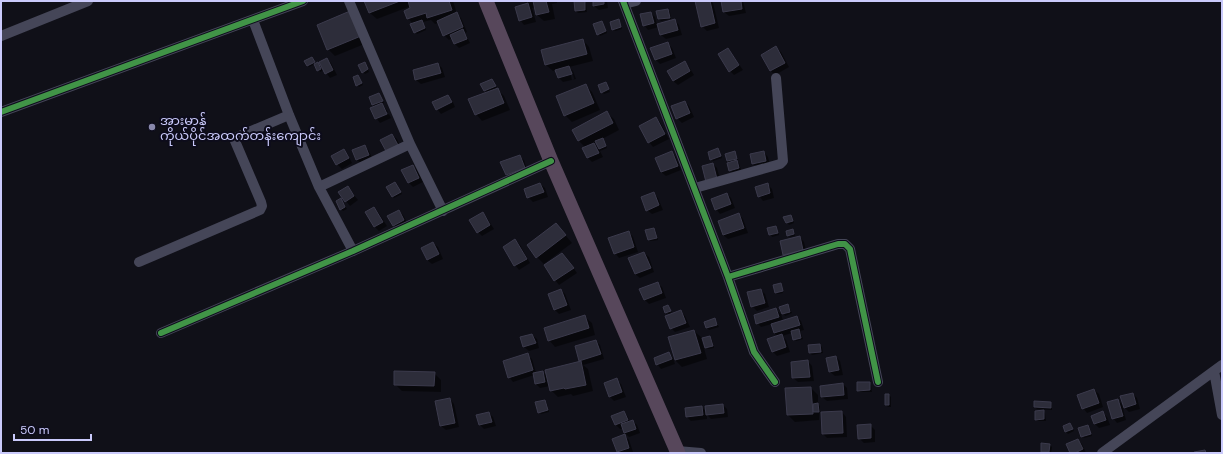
<svg xmlns="http://www.w3.org/2000/svg" width="1223" height="454" font-family="'DM Sans','Noto Sans Myanmar',sans-serif">
	<style>
		.shadow { fill: #0007; fill-rule: evenodd }
		.building { fill: #2d2d3a; stroke: #3b3a4c }
		.lines { fill: none; stroke-linecap: round; stroke-linejoin: round }
		.minor { stroke: #454658; stroke-width: 10 }
		.highway { stroke: #57475b; stroke-width: 15 }
		.cycleway-casing { stroke: #0d0c1b; stroke-width: 8 }
		.cycleway { stroke: #419447; stroke-width: 6 }
		.poi-dot { fill: #8989ac; stroke: #0d0c1b; stroke-width: 1.5 }
		.labels { text-anchor: middle; stroke-width: 4; stroke-linejoin: round; paint-order: stroke }
		.poi-label { font-size: 13px; fill: #cacafb; stroke: #0d0c1b; text-anchor: start }
	</style>
	<rect width="100%" height="100%" fill="#101018"/>
	<!-- shadow -->
	<path class="shadow" d="M365,1H453L457,14L461,18L467,32L465,33L470,43L459,48L455,44L452,38L449,40L444,35L439,23L435,24L431,20L423,22L426,30L417,34L415,32L413,24L408,18L412,9L411,6L377,19L370,13Z
		M523,1H557V3L552,4L555,19L544,21L537,15L535,7L532,8L536,22L524,25L520,20L526,4Z
		M572,1H584L586,3L587,12L578,13L576,11L575,2Z
		M594,1H607L608,8L599,10L594,6Z
		M700,1H711L713,3L719,28L707,31L702,26Z
		M722,1H743L746,13L729,16L724,12Z
		M668,10L670,12L671,19L661,21L659,19L658,11Z
		M350,12L367,43L335,56L328,49Z
		M651,13L655,17L657,25L675,20L679,25L682,35L666,39L661,35L659,27L648,30L644,25Z
		M618,20L622,29L615,31L613,29Z
		M602,22L607,33L600,36L598,34Z
		M583,40L589,47L593,61L569,67L573,71L576,79L563,82L559,78L557,70L553,71L546,65ZM570,71H572L574,79L572,80Z
		M667,43L672,48L676,58L660,64L656,60Z
		M776,48L781,52L789,67L775,75L770,70Z
		M728,49L743,70L734,75L730,71Z
		M312,58L316,64L317,63L323,68L327,59L331,63L337,75L330,78L324,70L320,72L315,64L309,67L307,65Z
		M685,62L689,67L694,75L678,85L673,81Z
		M438,64L442,68L445,77L421,84L416,80Z
		M366,65L369,72L365,74L363,72Z
		M358,76L363,85L359,87L357,85Z
		M492,80L497,89L504,96L510,110L482,121L476,114L487,93L482,85Z
		M606,83L610,92L604,94L602,92Z
		M585,85L592,92L600,110L572,122L565,115Z
		M379,94L384,103L382,104L388,112L376,117V119L375,107L370,97Z
		M448,96L452,100L455,107L441,114L437,109Z
		M685,102L689,106L694,117L682,123L677,118Z
		M607,113L614,119L619,130L602,139L607,148L600,151L603,157L592,162L588,158L584,149L586,148L579,141L573,130ZM597,142L600,149L594,143Z
		M389,114L391,118L380,123L377,119Z
		M656,118L660,122L669,139L653,147L649,142Z
		M392,135L397,139L402,150L391,155Z
		M365,146L369,151L373,160L362,164L357,160L354,151Z
		M718,149L722,158L713,161L711,159Z
		M344,150L348,155L352,163L342,169L337,164L333,156Z
		M672,152L676,157L681,170L666,176L661,172L656,158Z
		M764,152L768,157L770,165L758,168L753,163Z
		M734,153L736,154L738,161H736L739,163L741,170L732,172L730,170V163L728,161L726,155Z
		M519,156L524,160L528,173L511,179L506,175L502,162Z
		M713,164L717,168L721,183L712,186Z
		M413,166L417,170L423,182L413,187L409,183L403,171Z
		M395,183L402,194L394,198L392,196Z
		M540,184L545,188L548,197L533,202L528,197Z
		M767,184L772,189L774,198L763,201L759,196Z
		M348,188L358,200L350,206L346,201Z
		M654,193L658,198L663,210L652,214L647,210Z
		M727,194L731,198L735,208L720,214L716,209Z
		M342,202L347,209L343,211L341,209Z
		M374,208L378,212L387,226L379,231L374,226Z
		M399,211L403,215L408,224L398,230L394,225Z
		M483,213L487,218L494,229L482,236L478,232Z
		M739,214L743,219L748,233L728,239L723,235Z
		M791,216L794,223L789,225L785,218Z
		M556,224L572,243L544,264L537,257Z
		M776,227L779,235L772,237L768,229Z
		M654,229L656,231L658,240L651,241L649,240Z
		M792,230L795,236L790,237L788,235Z
		M629,232L633,237L638,252L619,258L615,253Z
		M800,237L804,242L807,254L788,258L784,254Z
		M515,240L520,245L530,263L519,270L515,265Z
		M433,243L438,247L443,259L432,264L427,260Z
		M644,253L649,257L654,272L640,278L635,274Z
		M568,260L577,273L559,285L555,280L569,263Z
		M657,283L662,287L666,298L649,304L645,300L640,289Z
		M781,284L783,293L778,294L776,293Z
		M561,290L565,294L571,310L559,314L555,310Z
		M761,290L765,294L769,307L757,311L752,306Z
		M788,305L792,313L785,316L781,308Z
		M668,306L672,314L681,311L685,316L690,327L675,332L671,328L669,315L664,308Z
		M776,310L781,314L783,321L797,317L801,321L804,330L800,331L803,339L796,341L792,333L782,336L786,340L790,352L777,356L773,352L778,337L774,333L772,324L761,327L757,323Z
		M585,317L592,323L595,335L555,347L549,340Z
		M715,319L719,327L709,330L707,328Z
		M694,331L701,337L707,359L682,367L675,360Z
		M532,335L537,339L539,348L529,351L524,347L522,338Z
		M710,337L712,339L714,348L708,349L706,347Z
		M596,341L600,345L604,359L583,365L588,369L593,391L573,396L571,394L558,397L551,390L550,386L540,388L536,384L534,375L513,382L509,377L527,355L532,359L536,373L543,372L548,377L546,370L582,362L580,360Z
		M820,345L822,347L823,353L812,355L810,353Z
		M669,354L673,358L675,364L661,369L657,364Z
		M836,357L840,361L843,375L835,376L830,372L828,359Z
		M808,361L812,366L814,381L798,382L793,378Z
		M434,373L441,380V392L402,391L395,384Z
		M616,380L621,384L626,397L614,401L610,397Z
		M869,383L871,385L872,392H860L858,390Z
		M843,384L847,388L848,399L827,401L822,397L821,386Z
		M811,388L818,395V404L820,406L819,420L795,422L788,415L786,389Z
		M1094,390L1099,394L1103,407L1087,413L1083,408Z
		M1133,394L1137,398L1140,409L1129,412L1122,405L1126,420L1117,423L1113,418L1118,400L1124,407Z
		M889,395L891,397V407H888L886,405Z
		M450,399L454,404L459,427L446,430L441,426Z
		M545,401L547,403L549,412L541,414L539,412Z
		M1050,403L1052,405V410L1037,409L1035,407Z
		M723,405L727,409L728,417L711,419L707,415V419L691,421L686,416L702,407L706,412Z
		M1043,411L1045,413L1046,421H1038L1036,419Z
		M624,412L628,417L630,422L633,421L637,425L640,433L629,437L625,433L623,428L620,429L616,425Z
		M842,412L846,417L847,437L827,438L823,434Z
		M489,413L493,417L496,426L484,429L480,425Z
		M1103,413L1107,417L1110,425L1099,428L1095,424L1092,416Z
		M1070,424L1074,431L1068,434L1066,432Z
		M870,425L875,430V442L864,443L859,438Z
		M1087,426L1092,436L1084,438L1082,436Z
		M625,436L629,440L633,452L619,453L618,451Z
		M1078,440L1082,444L1086,453H1072Z
		M1050,445L1052,447L1051,453H1043L1042,451Z"/>
	<!-- building -->
	<path class="building" d="M364,1H400L369,13Z
		M408,1H449L452,10L427,18L426,13L407,19L404,11L410,8Z
		M533,1H546L549,12L536,15Z
		M574,1H585V10L575,11Z
		M593,1H604V4L593,6Z
		M695,1H710L715,23L701,27Z
		M721,1H741L742,9L723,12Z
		M528,3L532,17L519,21L515,7Z
		M668,9L670,18L658,19L656,11Z
		M350,11L361,36L327,50L317,25Z
		M457,12L463,27L443,36L437,21Z
		M651,12L654,23L643,26L640,14Z
		M619,19L621,27L612,30L610,22Z
		M675,19L678,30L660,35L657,24Z
		M422,20L425,28L414,33L410,24Z
		M602,21L606,31L597,35L593,24Z
		M463,29L467,39L454,44L450,35Z
		M583,39L587,54L545,65L541,50Z
		M668,42L672,54L655,60L650,48Z
		M776,46L785,63L770,71L761,55Z
		M728,48L739,65L729,72L718,54Z
		M312,57L315,62L307,66L304,61Z
		M327,58L333,70L325,74L319,62Z
		M685,61L690,71L673,81L667,71Z
		M318,62L321,69L317,71L314,64Z
		M365,62L368,69L362,73L358,65Z
		M438,63L441,73L415,80L413,70Z
		M569,66L572,74L558,78L555,70Z
		M358,75L362,83L356,86L353,77Z
		M492,79L496,86L484,91L480,84Z
		M606,82L609,89L601,93L598,85Z
		M586,84L594,103L564,116L556,96Z
		M498,88L504,103L475,115L468,99Z
		M379,93L383,101L372,105L369,97Z
		M448,95L452,102L436,110L432,102Z
		M685,101L690,113L676,119L671,106Z
		M382,103L387,114L375,119L370,108Z
		M607,111L613,123L578,141L572,130Z
		M656,117L665,134L648,143L639,126Z
		M392,134L398,145L386,151L380,140Z
		M603,138L606,146L599,149L595,141Z
		M594,143L599,153L587,158L582,148Z
		M365,145L369,155L356,160L352,150Z
		M718,148L721,156L710,160L708,152Z
		M344,149L349,158L336,165L331,156Z
		M672,151L678,166L661,172L655,158Z
		M735,151L737,159L727,161L725,154Z
		M764,151L766,161L752,164L750,154Z
		M520,155L525,168L506,175L500,162Z
		M737,160L739,168L729,171L727,163Z
		M713,163L717,179L706,182L702,166Z
		M413,165L419,178L408,183L401,170Z
		M395,182L401,192L392,197L386,187Z
		M540,183L544,192L527,198L524,189Z
		M768,183L770,193L758,197L755,187Z
		M348,186L354,196L345,202L338,192Z
		M654,192L659,205L646,211L641,197Z
		M727,193L731,204L715,210L711,199Z
		M341,198L345,207L340,210L336,201Z
		M374,207L383,222L374,227L365,212Z
		M399,210L404,220L393,226L387,216Z
		M483,212L490,225L477,233L469,220Z
		M739,213L744,228L723,235L718,221Z
		M791,215L793,221L786,223L783,217Z
		M556,223L566,235L536,258L527,245Z
		M776,226L778,233L769,235L767,228Z
		M654,228L657,238L648,240L645,230Z
		M793,229L794,234L787,236L786,231Z
		M629,231L634,247L614,254L608,238Z
		M800,236L803,250L783,255L780,241Z
		M515,239L527,259L514,266L503,247Z
		M433,242L439,254L427,260L421,248Z
		M644,252L651,268L635,274L628,258Z
		M562,253L574,268L554,281L544,265Z
		M658,282L662,293L644,300L639,289Z
		M781,283L783,291L775,293L773,285Z
		M561,289L567,305L554,310L548,294Z
		M761,289L765,303L751,307L747,292Z
		M788,304L790,312L782,314L779,307Z
		M668,305L671,311L665,313L663,307Z
		M776,308L779,317L756,324L754,315Z
		M681,310L686,323L670,329L665,316Z
		M585,315L589,328L548,341L544,328Z
		M797,316L800,325L774,333L771,324Z
		M715,318L717,325L706,328L704,322Z
		M799,329L801,338L793,340L791,331Z
		M694,330L701,353L675,360L668,337Z
		M532,334L536,343L523,347L520,337Z
		M782,334L786,347L772,352L767,339Z
		M710,336L713,346L705,348L702,338Z
		M596,340L601,354L579,361L575,346Z
		M820,344L821,352L809,353L808,345Z
		M669,352L672,359L656,365L654,358Z
		M528,353L533,370L508,378L503,361Z
		M836,356L839,370L829,372L826,358Z
		M808,360L810,377L792,378L791,362Z
		M581,361L586,385L565,389L564,388L550,391L545,370Z
		M394,371L435,372L434,386L394,385Z
		M543,371L545,382L535,384L533,373Z
		M617,378L622,392L609,397L604,383Z
		M857,382H870V390L857,391Z
		M843,383L844,395L821,397L820,386Z
		M811,387L813,414L787,415L785,388Z
		M1094,389L1099,403L1082,409L1077,395Z
		M1133,393L1136,404L1124,408L1120,396Z
		M885,394H889V405H885Z
		M450,398L455,423L440,426L435,401Z
		M1118,399L1123,416L1112,419L1107,402Z
		M545,400L548,410L538,413L535,402Z
		M1034,401L1051,402V408L1034,407Z
		M818,403L819,412H813V404Z
		M723,404L724,413L706,415L705,406Z
		M702,406L703,415L686,417L685,408Z
		M1044,410V419L1035,420V411Z
		M624,411L628,420L615,425L611,416Z
		M842,411L843,433L822,434L821,412Z
		M1103,411L1106,420L1094,424L1091,416Z
		M489,412L492,422L479,425L476,415Z
		M633,420L636,429L624,433L621,424Z
		M1070,423L1073,429L1065,432L1063,426Z
		M871,424V438L858,439L857,425Z
		M1088,425L1091,434L1081,437L1078,428Z
		M625,434L629,448L617,452L612,439Z
		M1078,439L1083,449L1075,453H1070L1066,444Z
		M1041,443L1050,444L1049,452H1041Z
		M1205,450L1206,453H1194V452Z"/>
	<g class="lines">
		<!-- minor -->
		<path class="minor" d="M349,1L410,144L443,211
			M623,1L728,277L754,352L775,382
			M624,4L636,1
			M253,20L289,115L319,187L353,251
			M1,36L88,1
			M1,112L303,1
			M319,187L410,144
			M695,188L780,164L783,161L776,78
			M139,262L260,210L262,206L261,202L235,141L237,137L289,115
			M728,277L838,244H845L850,249L878,382
			M161,333L353,251L551,161
			M1214,371L1222,415
			M677,451L701,453
			M1102,453L1222,365"/>
		<!-- highway -->
		<path class="highway" d="M486,1L551,161L678,453"/>
		<!-- cycleway casing -->
		<g class="cycleway-casing">
			<path id="cycleway" d="M623,1L728,277L754,352L775,382
				M1,112L303,1
				M728,277L838,244H845L850,249L878,382
				M161,333L353,251L551,161"/>
		</g>
		<!-- cycleway -->
		<use href="#cycleway" class="cycleway"/>
	</g>
	<!-- markers -->
	<circle class="poi-dot" cx="152" cy="127" r="4"/>
	<g class="labels">
		<!-- poi labels -->
		<g class="poi-label">
			<text x="160" y="125">အားမာန်<tspan x="160" dy="15">ကိုယ်ပိုင်အထက်တန်းကျောင်း</tspan></text>
		</g>
	</g>
	<!-- border -->
	<rect width="1223" height="454" fill="none" stroke="#cacafb" stroke-width="4"/>
	<!-- scale -->
	<path d="M14 434v6h77v-6" fill="none" stroke="#cacafb" stroke-width="2"/>
	<text x="20" y="434" font-size="12" fill="#cacafb" stroke="#0d0c1b" stroke-width="3" paint-order="stroke">50 m</text>
</svg>
